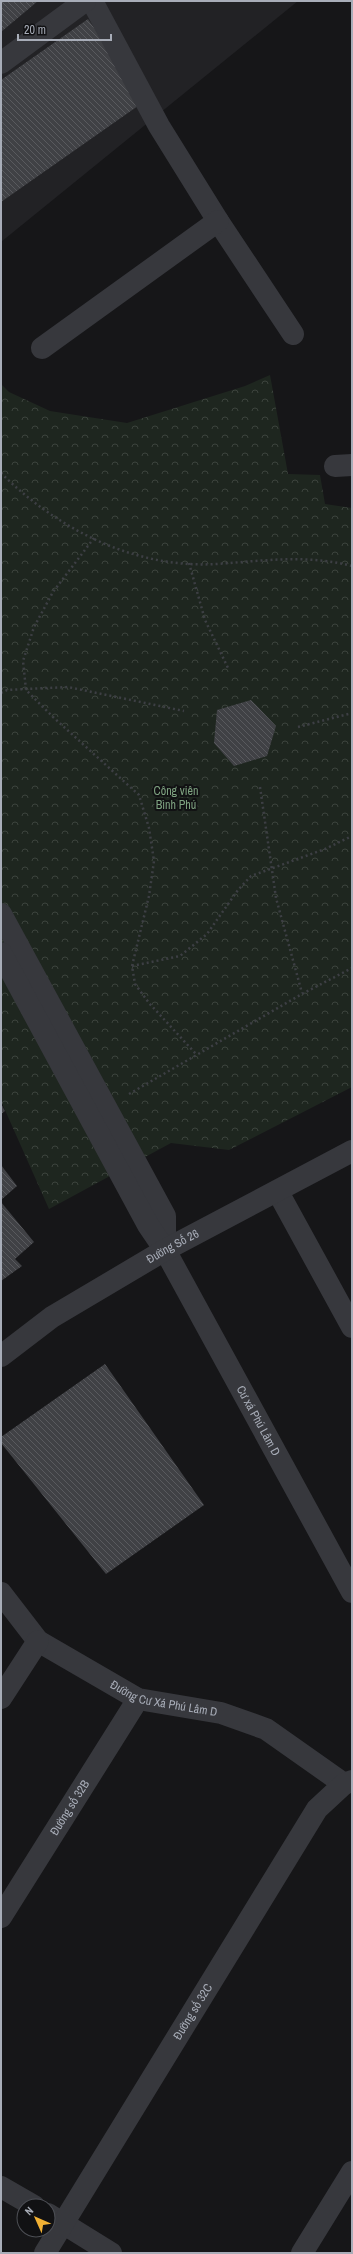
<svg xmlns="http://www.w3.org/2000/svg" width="353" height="2254" font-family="'Archivo Narrow',sans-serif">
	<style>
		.built { fill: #222225 }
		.park { fill: url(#park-crowns) }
		.building { fill: url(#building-back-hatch) }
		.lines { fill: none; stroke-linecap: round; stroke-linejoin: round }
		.path { stroke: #3d3f44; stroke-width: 2.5; stroke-dasharray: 2 3; stroke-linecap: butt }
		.minor { stroke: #37383d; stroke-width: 22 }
		.labels { text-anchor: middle; stroke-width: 4; stroke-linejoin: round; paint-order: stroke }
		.park-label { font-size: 12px; fill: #7fa381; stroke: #111113 }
		.street-label { font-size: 12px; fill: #a8adb8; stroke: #111113 }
	</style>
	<defs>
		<pattern id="park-crowns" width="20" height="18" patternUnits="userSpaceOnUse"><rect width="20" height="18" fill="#1e261f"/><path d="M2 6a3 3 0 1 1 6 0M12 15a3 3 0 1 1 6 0" fill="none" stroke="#3c433d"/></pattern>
		<pattern id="building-back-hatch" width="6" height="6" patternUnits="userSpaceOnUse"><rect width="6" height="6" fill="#404145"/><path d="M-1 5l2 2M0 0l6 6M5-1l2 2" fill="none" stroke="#595a5e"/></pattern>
	</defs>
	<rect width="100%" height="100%" fill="#161618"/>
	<!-- built -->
	<path class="built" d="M1,1H298L1,242Z"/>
	<!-- park -->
	<path class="park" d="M270,375L288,474L320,475L325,504L352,508V1087L229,1150L171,1143L49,1209L1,1101V384L9,392L50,411L127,423L245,386Z"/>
	<!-- building -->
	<path class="building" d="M1,1H38L1,32Z
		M88,19L145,101L1,202V80Z
		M251,700L276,726L267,756L234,766L214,743L217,710Z
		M1,1104L5,1111L1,1114Z
		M1,1165L17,1186L1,1200Z
		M1,1202L34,1242L15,1259L22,1266L1,1281Z
		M105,1364L204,1505L106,1574L1,1443V1437Z"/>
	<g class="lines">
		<!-- path -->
		<path class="path" d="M1,473C57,529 135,569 216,564C262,561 306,554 352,566
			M94,538L53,592L34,627L23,661L26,690L53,717L139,795L149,828L154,861L149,896L132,966L135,984L149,1003L196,1054
			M189,563L205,620L228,668
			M1,693L7,690L68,687L184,711
			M298,727L352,713
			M260,787L276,898L302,993
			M132,966L180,956L207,934L238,890L251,876L325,849L352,836
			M129,1094L302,994L352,968"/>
		<!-- minor -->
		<g class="minor">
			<path d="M92,1L159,126L218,221L293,334"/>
			<path d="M1,63L85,1"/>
			<path d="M42,348L218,221"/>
			<path d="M335,466L352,465"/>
			<path d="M1,914L165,1216V1250"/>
			<path id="s1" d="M1,953L148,1225L165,1250L352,1592"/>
			<path d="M278,1192L352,1327"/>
			<path id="s2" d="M1,1356L52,1317L165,1250L352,1151"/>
			<path id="s3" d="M1,1593L38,1641L138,1699L221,1713L266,1729L344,1784"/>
			<path d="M1,1698L38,1641"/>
			<path id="s4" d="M1,1917L138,1699"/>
			<path d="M1,2187L34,2206"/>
			<path d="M48,2214L111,2253"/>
			<path id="s5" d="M45,2253L317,1809L344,1784L352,1781"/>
			<path d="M302,2253L352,2172"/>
		</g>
	</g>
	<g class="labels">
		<!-- park labels -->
		<g class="park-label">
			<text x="176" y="795">Công viên<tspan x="176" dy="14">Bình Phú</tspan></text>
		</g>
		<!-- street labels -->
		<g class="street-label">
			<text dy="4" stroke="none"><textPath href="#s2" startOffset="204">Đường Số 26</textPath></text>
			<text dy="4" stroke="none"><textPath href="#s1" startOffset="534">Cư xá Phú Lâm D</textPath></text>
			<text dy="4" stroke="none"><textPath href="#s3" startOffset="201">Đường Cư Xá Phú Lâm D</textPath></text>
			<text dy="4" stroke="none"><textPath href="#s4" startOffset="129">Đường số 32B</textPath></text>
			<text dy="4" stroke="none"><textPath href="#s5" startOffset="283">Đường số 32C</textPath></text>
		</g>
	</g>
	<!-- border -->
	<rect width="353" height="2254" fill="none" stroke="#a8adb8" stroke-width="4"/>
	<!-- north arrow -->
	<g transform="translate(36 2218) rotate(315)"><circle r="19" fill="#111113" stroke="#4d4f55"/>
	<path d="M0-3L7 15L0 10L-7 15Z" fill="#f2b134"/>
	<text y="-6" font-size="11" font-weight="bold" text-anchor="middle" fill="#a8adb8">N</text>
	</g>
	<!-- scale -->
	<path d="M18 34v6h93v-6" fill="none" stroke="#a8adb8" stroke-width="2"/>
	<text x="24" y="34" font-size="12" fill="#a8adb8" stroke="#111113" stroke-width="3" paint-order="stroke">20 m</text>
</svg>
